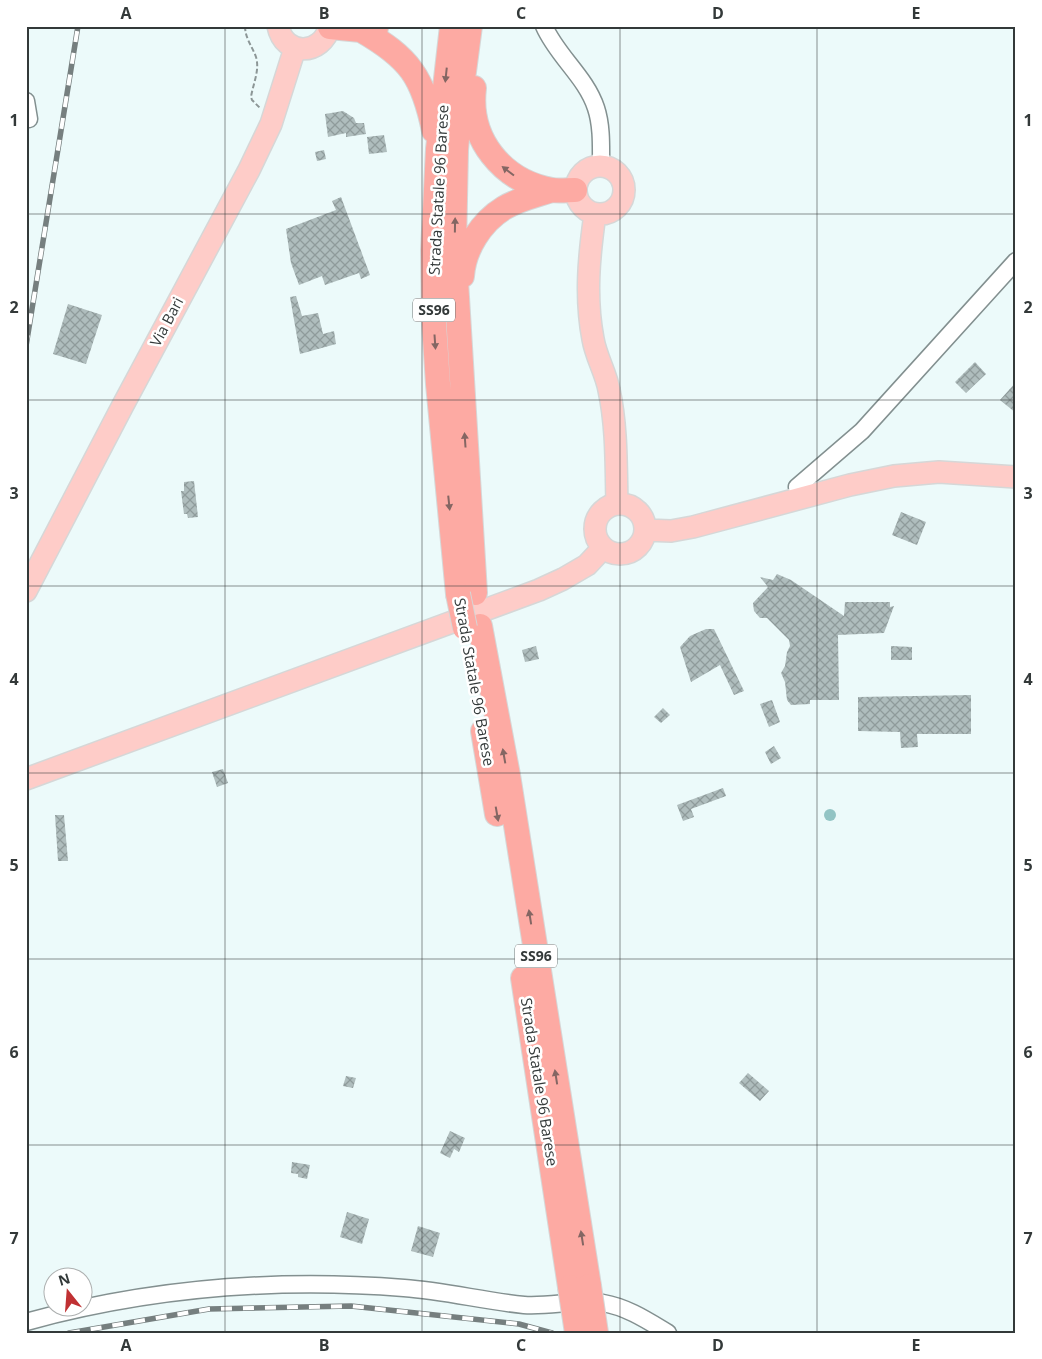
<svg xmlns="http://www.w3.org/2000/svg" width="1042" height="1359" font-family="'Open Sans',sans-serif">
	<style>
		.water { fill: #92c4c4 }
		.building { fill: url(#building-cross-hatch) }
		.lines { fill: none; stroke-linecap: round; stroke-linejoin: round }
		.minor-casing { stroke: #839090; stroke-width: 19 }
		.major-casing { stroke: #d6d7d7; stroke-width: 24 }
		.highway-casing { stroke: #d6d7d7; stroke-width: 26 }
		.path { stroke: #8c9696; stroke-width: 2; stroke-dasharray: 5 2.5; stroke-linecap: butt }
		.minor { stroke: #fff; stroke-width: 16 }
		.major { stroke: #feccc8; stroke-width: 21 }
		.highway { stroke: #fdaaa3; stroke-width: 24 }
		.rail-casing { stroke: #767f7f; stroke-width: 5.5 }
		.rail { stroke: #fff; stroke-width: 4; stroke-dasharray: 11; stroke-linecap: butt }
		.highway-bridge-casing { stroke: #d6d7d7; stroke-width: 26; stroke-linecap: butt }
		.highway-bridge { stroke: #fdaaa3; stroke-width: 24 }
		.oneway { fill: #846663 }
		.grid { fill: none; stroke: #333939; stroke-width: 1; stroke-opacity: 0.55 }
		.labels { text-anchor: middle; stroke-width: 5; stroke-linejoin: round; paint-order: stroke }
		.shield { fill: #fff; stroke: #707474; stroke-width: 1 }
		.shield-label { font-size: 14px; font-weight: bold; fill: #333939 }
		.street-label { font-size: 15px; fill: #333939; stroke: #fff }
		.neatline { fill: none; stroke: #333939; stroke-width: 2 }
		.grid-label { font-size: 16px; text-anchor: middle; font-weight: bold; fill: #333939 }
	</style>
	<defs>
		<pattern id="building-cross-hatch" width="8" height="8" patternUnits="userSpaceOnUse" patternTransform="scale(1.25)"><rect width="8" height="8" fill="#afbdbd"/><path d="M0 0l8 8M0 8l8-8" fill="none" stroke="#8f9b9b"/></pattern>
	</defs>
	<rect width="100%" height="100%" fill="#ecfafa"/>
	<!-- water -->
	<path class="water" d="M824 815a6 6 0 1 1 12 0a6 6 0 1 1-12 0Z"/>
	<!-- building -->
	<path class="building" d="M343,111L354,118L356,123H364L366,134L346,137V133L328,137L325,114Z
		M384,135L387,152L369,154L367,137Z
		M324,150L326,159L317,161L315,152Z
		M341,197L370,275L361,279L359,273L325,285L322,276L299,285L291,263L286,229L336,210L332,201Z
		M296,296L302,316L318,313L323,334L334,331L336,344L300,354L290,297Z
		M68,304L102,315L86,364L53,354Z
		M975,362L986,374L966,393L955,382Z
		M1016,382V413L1000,400Z
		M194,481L198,517L188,518L187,514H184L181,491H184V482Z
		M901,512L926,522L917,545L892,535Z
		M777,574L791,580L844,616L845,602H890V607L894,606L884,633L838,635L839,700H810V704L791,705L787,700L785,682L781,673L785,666L787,652L790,646L789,640L767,618H760L754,611L753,603L768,587L760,577L773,580Z
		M706,629H714L744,691L734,695L720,665L691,682L680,647L690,636Z
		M536,646L539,659L525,662L522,650Z
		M891,646L912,647V660H891Z
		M971,695V734H917L918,747L901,748L900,732L858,731V697Z
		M772,700L780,722L769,727L760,704Z
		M663,708L670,715L661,723L654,717Z
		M774,746L781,758L771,764L765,752Z
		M223,769L228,783L217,787L212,772Z
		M723,788L726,796L691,809L694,817L683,821L677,805Z
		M55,815H64L68,861H58Z
		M748,1073L769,1091L760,1101L739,1083Z
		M346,1076L356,1078L353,1088L343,1086Z
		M450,1131L465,1138L459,1152L454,1149L450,1158L440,1153Z
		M292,1162L310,1165L307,1179L298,1177V1174L291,1173Z
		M347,1212L369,1219L362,1244L340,1237Z
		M418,1226L440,1233L433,1257L411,1251Z"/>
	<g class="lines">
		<!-- minor casing -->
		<g class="minor-casing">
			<path id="minor" d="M544,26C557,56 586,77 596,108C602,126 601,147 601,166
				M26,101L29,119
				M800,499L797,487L862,431L1016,261
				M26,1322C150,1288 277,1278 404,1288C445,1291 484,1301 524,1305C549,1307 580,1299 603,1303C627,1307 648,1321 668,1333"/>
		</g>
		<!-- major casing -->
		<g class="major-casing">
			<path id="major" d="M278,26C284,57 322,56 330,26
				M576 190a24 24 0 1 1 48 0a24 24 0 1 1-48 0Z
				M595,214C589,256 585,297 593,339C596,357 606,373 609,390C617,427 616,466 617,504
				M595 529a25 25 0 1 1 50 0a25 25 0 1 1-50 0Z
				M645,530L671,531L693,527L850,485L894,476L939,472L1016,477
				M26,591L122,407L249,170L271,124L295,48
				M26,779L539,590L563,579L587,565L603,548"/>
		</g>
		<!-- highway casing -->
		<g class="highway-casing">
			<path id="highway" d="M452,26L438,149L433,250L434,324L438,384L458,594
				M470,26L461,94L456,150L454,248L475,593
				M330,27L361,30L376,28
				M361,30C410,58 423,77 434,131
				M474,88C468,139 502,181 552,190C559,191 568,190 575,190
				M462,276C464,249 481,222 504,208C519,199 537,195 552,190
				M480,626L508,775L589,1286
				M483,731L497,814
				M523,978L570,1287"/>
		</g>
		<!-- path -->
		<path class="path" d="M245,26C245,38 252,46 256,57C260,70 253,84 251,97L252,100L260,108"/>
		<!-- minor -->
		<use href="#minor" class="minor"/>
		<!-- major -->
		<use href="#major" class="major"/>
		<!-- highway -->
		<use href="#highway" class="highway"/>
		<!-- rail casing -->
		<g class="rail-casing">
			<path id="rail" d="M26,346L78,26
				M69,1333L209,1309L351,1306L519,1324L552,1333"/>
		</g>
		<!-- rail -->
		<use href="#rail" class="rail"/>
		<!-- highway-bridge casing -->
		<g class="highway-bridge-casing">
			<path id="highway-bridge" d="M458,594L465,628
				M589,1286L596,1333
				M570,1287L577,1333"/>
		</g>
		<!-- highway-bridge -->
		<use href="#highway-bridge" class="highway-bridge"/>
	</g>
	<!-- one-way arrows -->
	<defs><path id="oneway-solid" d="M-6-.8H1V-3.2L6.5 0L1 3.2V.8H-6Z" transform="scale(1.25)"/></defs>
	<g class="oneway">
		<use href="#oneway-solid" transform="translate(446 75) rotate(96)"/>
		<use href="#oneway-solid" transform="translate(508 171) rotate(-143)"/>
		<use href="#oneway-solid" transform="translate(455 225) rotate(-89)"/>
		<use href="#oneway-solid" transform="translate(435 342) rotate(86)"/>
		<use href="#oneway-solid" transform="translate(465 440) rotate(-94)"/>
		<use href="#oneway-solid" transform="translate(449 503) rotate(84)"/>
		<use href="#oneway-solid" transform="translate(504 756) rotate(-100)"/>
		<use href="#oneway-solid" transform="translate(497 814) rotate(80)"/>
		<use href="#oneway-solid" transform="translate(530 917) rotate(-99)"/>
		<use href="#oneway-solid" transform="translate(556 1077) rotate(-99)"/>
		<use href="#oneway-solid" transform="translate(582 1238) rotate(-99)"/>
	</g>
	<!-- grid -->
	<path class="grid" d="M225,26V1333M422,26V1333M620,26V1333M817,26V1333M26,214H1016M26,400H1016M26,586H1016M26,773H1016M26,959H1016M26,1145H1016"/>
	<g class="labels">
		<!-- shield labels -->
		<g class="shield">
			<rect x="413" y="298.5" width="42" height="23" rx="4"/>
			<rect x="515" y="944.5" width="42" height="23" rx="4"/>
		</g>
		<g class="shield-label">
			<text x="434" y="315">SS96</text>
			<text x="536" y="961">SS96</text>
		</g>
		<!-- street labels -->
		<g class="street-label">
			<text transform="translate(439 190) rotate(-87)" y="5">Strada Statale 96 Barese</text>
			<text transform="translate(167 322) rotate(-62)" y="5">Via Bari</text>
			<text transform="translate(474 682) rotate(80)" y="5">Strada Statale 96 Barese</text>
			<text transform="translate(539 1082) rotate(81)" y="5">Strada Statale 96 Barese</text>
		</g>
	</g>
	<!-- border -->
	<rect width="1042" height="1359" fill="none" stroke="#ffffff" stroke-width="55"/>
	<!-- north arrow -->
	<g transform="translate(68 1292) rotate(343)"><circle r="24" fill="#ffffff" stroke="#adb0b0"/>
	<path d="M0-4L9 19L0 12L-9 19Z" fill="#c03133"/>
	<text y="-8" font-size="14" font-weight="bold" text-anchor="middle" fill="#333939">N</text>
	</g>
	<rect x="28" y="28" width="986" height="1304" class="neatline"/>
	<g class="grid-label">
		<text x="126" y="19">A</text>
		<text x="324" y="19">B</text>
		<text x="521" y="19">C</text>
		<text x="718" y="19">D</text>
		<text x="916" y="19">E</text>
		<text x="14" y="126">1</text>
		<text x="1028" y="126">1</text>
		<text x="14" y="313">2</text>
		<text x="1028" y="313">2</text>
		<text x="14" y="499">3</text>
		<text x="1028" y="499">3</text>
		<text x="14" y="685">4</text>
		<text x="1028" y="685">4</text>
		<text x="14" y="871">5</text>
		<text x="1028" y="871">5</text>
		<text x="14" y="1058">6</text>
		<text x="1028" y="1058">6</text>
		<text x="14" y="1244">7</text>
		<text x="1028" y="1244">7</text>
		<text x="126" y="1351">A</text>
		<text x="324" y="1351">B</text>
		<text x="521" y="1351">C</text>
		<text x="718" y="1351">D</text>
		<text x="916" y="1351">E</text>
	</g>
</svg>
